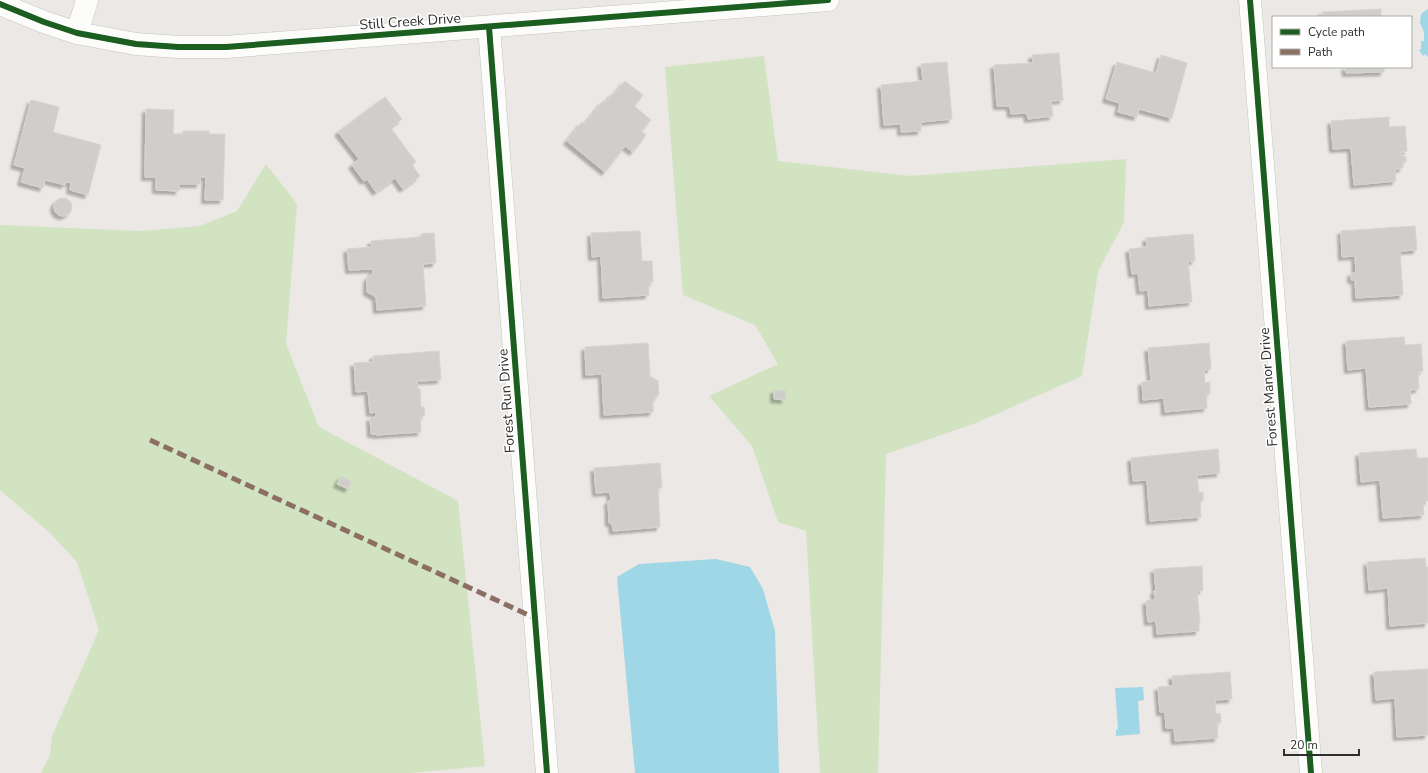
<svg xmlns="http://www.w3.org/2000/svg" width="1428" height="773" font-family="'Nunito Sans',sans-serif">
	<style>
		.green { fill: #d1e3c1 }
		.water { fill: #9fd7e6 }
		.building { fill: #d0cecb; stroke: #d6d4d1; filter: url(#shadow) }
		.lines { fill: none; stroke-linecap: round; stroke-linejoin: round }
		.minor-casing { stroke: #c6c5c4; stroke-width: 23 }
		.minor { stroke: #fcfcfb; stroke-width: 22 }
		.quiet { stroke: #8d6e63; stroke-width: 5; stroke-dasharray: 10 5; stroke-linecap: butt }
		.cycleway-casing { stroke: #fff; stroke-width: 8 }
		.cycleway { stroke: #1b5e20; stroke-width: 6 }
		.labels { text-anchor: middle; stroke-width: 3; stroke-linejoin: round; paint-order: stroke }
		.street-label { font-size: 14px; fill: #2e2e2e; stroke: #fff }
	</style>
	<defs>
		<filter id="shadow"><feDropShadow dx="-3.5" dy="3.5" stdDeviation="1" flood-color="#0004"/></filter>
	</defs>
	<rect width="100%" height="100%" fill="#ebe8e5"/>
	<!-- green -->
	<path class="green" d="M764,56L778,161L910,176L1126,159L1124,222L1098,272L1082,376L976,423L886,454L878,773H820L806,531L778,522L752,446L709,396L778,364L755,325L683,295L665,67Z
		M266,164L297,204L286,344L319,427L458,501L485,766L410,773H41L50,755L52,736L99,630L77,562L50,533L0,490V225L141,231L200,226L237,211Z"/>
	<!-- water -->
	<path class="water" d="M1428,9V57L1425,54L1423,56L1419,50L1421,49V41H1424V32L1420,23L1421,14Z
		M716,559L750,567L763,589L775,631L779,773H635L617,577L639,564Z
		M1143,687L1144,700L1138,701L1140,734L1116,736V730L1118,729L1115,688Z"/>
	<!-- building -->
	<path class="building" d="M1381,9V17H1322V12Z
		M1059,53L1063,100L1051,101L1053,116L1028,119L1027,113L1011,114L1010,106H997L994,65L1033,63L1032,55Z
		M1161,55L1187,63L1172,118L1139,109L1137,117L1118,112L1120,103L1106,99L1117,62L1156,73Z
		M947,62L952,119L921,122V131L901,132V124L884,125L881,85L923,81L921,64Z
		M1345,67H1384V72L1346,73Z
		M625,81L643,95L634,106L651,120L641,131L646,135L633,152L625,146L605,172L567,141L582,122L585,124L603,101L605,103L613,93L614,95Z
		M385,97L402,119L390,127L416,162L412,165L420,176L403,189L395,178L376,192L367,179L364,181L352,165L359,159L338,132Z
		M31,100L59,107L53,132L101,145L88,195L70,190L71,183L66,182L65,185L45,180L43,188L21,182L25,168L14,165Z
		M146,109L174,110L173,134H183V131H209V134H225L223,200H205L206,177H200V184H179V191L156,190V177H145Z
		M1389,117V127L1405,126L1407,151L1401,152L1402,157L1406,156V162L1402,163L1403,168L1395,169L1396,181L1354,185L1351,148L1333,149L1331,121Z
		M54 207a9 9 0 1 1 18 0a9 9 0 1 1-18 0Z
		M1415,226L1417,250L1400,251L1403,295L1356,298L1355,280H1351V273H1356L1355,256L1342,257L1341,231Z
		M640,231L642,261H652L653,282H648L649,295L603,298L601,256L592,257L591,233Z
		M434,233L436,263L423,264L426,306L377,310L376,297L367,292V279L373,272V269L349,270L347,249L372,247L371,241L421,237V234Z
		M1193,234L1195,261H1188L1192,302L1149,306L1148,290L1140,291L1138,273L1132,274L1129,249L1147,247L1146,238Z
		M1404,337L1405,345L1421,344L1423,371L1418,372L1419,389L1410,390L1411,404L1369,407L1366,368L1348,370L1346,341Z
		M648,343L650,376L658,381L659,394L653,401V412L604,415L602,374L586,375L585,347Z
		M1209,343L1211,369L1204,370L1205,383L1210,382V394H1206L1207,408L1165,412L1164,398L1143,400L1142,382L1151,381L1148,348Z
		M439,351L441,380L417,381L418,389H420L421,407H424L425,415L422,416V418H420L421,432L376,435V434H371L370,418L376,417V412L370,413L368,391L356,392L354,363L373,362V356Z
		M774,390L786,391L785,400L774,399Z
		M1218,449L1220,473L1197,475L1199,493L1203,492V501H1200L1201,517L1150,521L1147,480L1133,481L1131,458Z
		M1416,449L1417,458H1428V501H1423L1424,515L1383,518L1380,480L1361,482L1359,453Z
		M660,463L662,488H658L660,527L613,531L612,523H609L608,501H611L610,492L596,493L594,468Z
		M341,476L352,482L348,489L337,484Z
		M1425,558L1426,567H1428V623L1390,626L1388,588L1369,590L1367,562Z
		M1202,566L1203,590L1197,591L1200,623H1199V631L1157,634L1156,621L1148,622L1146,601L1155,600L1154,591H1156L1154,569Z
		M1428,669V735L1397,737L1395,698L1376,700L1374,672Z
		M1230,672L1232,699L1215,700L1216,714L1220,713L1221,723H1217L1218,738L1175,741L1174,728H1166L1165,712H1160L1158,687L1173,686L1172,676Z"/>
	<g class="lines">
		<!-- minor casing -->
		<g class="minor-casing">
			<path id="minor" d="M1250,0L1311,773
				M0,4L44,22L77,33L136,44L178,47H226L828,0
				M489,27L547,773
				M77,33L87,0"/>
		</g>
		<!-- minor -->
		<use href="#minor" class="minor"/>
		<!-- quiet -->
		<path class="quiet" d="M150,440L535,618"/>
		<!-- cycleway casing -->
		<g class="cycleway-casing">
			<path id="cycleway" d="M1250,0L1311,773
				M0,4L44,22L77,33L136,44L178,47H226L828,0
				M489,27L547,773"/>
		</g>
		<!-- cycleway -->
		<use href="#cycleway" class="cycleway"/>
	</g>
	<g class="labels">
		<!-- street labels -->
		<g class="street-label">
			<text transform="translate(410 21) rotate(-4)" y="5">Still Creek Drive</text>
			<text transform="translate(1268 387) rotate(-94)" y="5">Forest Manor Drive</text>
			<text transform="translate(506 401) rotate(-94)" y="5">Forest Run Drive</text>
		</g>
	</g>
	<!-- legend -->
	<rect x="1272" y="16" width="140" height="52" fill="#ffffff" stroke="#ababab"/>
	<rect x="1280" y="29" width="20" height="6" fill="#1b5e20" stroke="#ababab"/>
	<text x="1308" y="36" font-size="12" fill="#2e2e2e">Cycle path</text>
	<rect x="1280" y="49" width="20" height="6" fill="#8d6e63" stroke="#ababab"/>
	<text x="1308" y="56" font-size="12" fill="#2e2e2e">Path</text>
	<!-- scale -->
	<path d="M1284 749v6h75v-6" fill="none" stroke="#2e2e2e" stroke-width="2"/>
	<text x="1290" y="749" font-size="12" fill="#2e2e2e" stroke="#ffffff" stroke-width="3" paint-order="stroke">20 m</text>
</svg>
